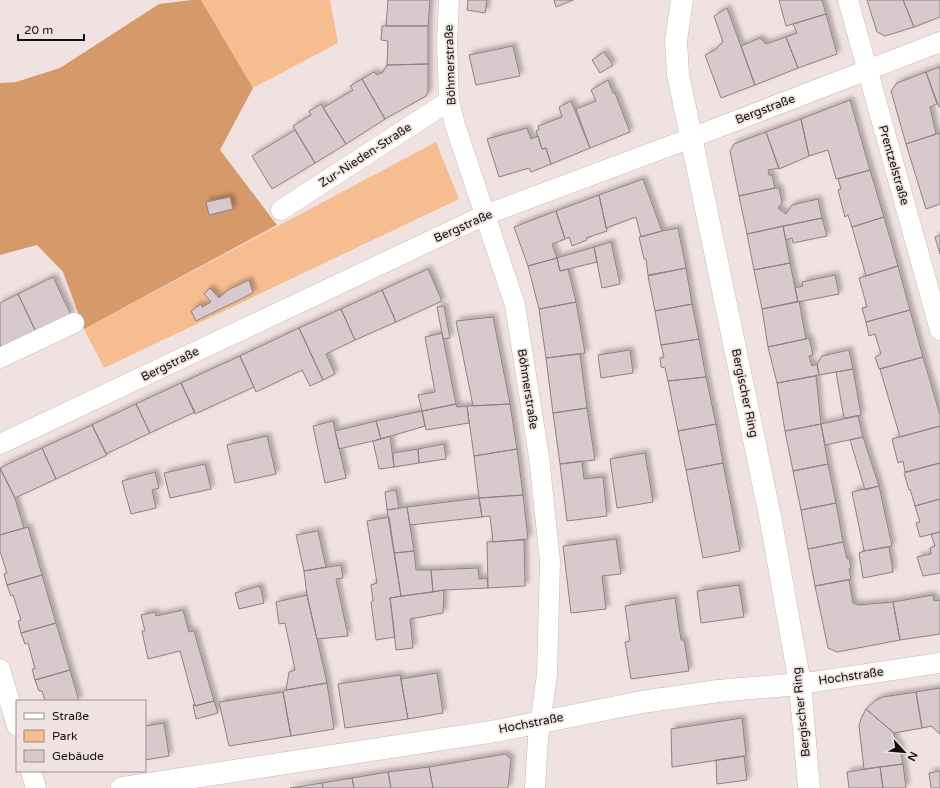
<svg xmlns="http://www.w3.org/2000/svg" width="940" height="788" font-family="'Varela Round',sans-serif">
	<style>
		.green { fill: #f6bd91 }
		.forest { fill: #d69a6a }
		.building { fill: #d7c9cc; stroke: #8e8285; filter: url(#shadow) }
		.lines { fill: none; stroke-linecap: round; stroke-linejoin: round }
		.minor-casing { stroke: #c7b9b9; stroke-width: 21 }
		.tertiary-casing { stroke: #c7b9b9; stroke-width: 23 }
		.secondary-casing { stroke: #c7b9b9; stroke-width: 23 }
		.minor { stroke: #fff; stroke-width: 20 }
		.tertiary { stroke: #fff; stroke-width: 22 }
		.secondary { stroke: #fff; stroke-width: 22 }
		.labels { text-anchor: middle; stroke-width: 3.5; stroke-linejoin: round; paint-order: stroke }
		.street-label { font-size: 12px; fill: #161111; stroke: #f0e2e1 }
	</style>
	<defs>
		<filter id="shadow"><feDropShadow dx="3.5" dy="-3.5" stdDeviation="2" flood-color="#0004"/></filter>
	</defs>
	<rect width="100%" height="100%" fill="#f0e2e1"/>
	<!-- green -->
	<path class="green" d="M201,0H330L338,43L253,88Z
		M436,142L459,199L104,368L84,329Z"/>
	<!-- forest -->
	<path class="forest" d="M192,0H201L253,88L220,150L277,225L84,329L63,272L37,245L0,255V83L16,82L60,68L159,4Z"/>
	<!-- building -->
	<path class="building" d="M388,0H430L428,26H386Z
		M468,0H487L485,13L467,10Z
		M554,0H573L556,7Z
		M779,0H822L826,14L786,26Z
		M867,0H903L914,27L885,36L877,32Z
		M903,0H940V17L914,27Z
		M727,8L755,85L721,98L705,55L715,50L723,42L714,16Z
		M826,14L837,54L798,68L786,37L797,33L793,24Z
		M382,26H428V64L387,65L388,41L381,40Z
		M786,37L798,68L755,85L741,46L760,38L766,44Z
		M513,46L520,76L476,85L469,55Z
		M604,52L613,65L600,73L592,60Z
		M428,64V91L426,96L385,119L362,79L374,72L377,75L383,72L387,65Z
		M940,67V107H939L926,72Z
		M926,72L937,104L930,107L936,134L906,144L891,91L897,83Z
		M362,79L385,119L346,144L323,108L353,90L350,86Z
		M608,80L613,93H615L630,132L590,148L576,109L596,101L591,90Z
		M850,100L870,170L836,179L828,150L809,156L801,119Z
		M571,101L590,148L551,164L546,148L542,149L536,131L539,130L538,126L562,117L559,107Z
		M321,104L346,144L315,163L293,126L311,115L309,111Z
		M801,119L809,156L779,169L766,132Z
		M527,128L531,139L538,136L542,149L546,148L551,164L531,172L529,168L499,177L487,139Z
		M295,130L315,163L272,189L252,156Z
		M766,132L779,168L768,170L769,175H772L775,188L739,196L730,151L734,144Z
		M940,133V204L926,209L906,144Z
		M870,170L884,217L852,227L848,215L845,217L838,190L841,189L838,179Z
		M643,179L662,231L641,237L636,217L606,228L599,195Z
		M775,188H779L782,203L778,208L786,214L792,205L818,199L822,218L747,234L739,196Z
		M599,195L607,231L586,238L587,240L572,246L569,237L565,239L556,211Z
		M230,197L233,209L209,215L206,202Z
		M556,211L565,239L552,244L557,258L528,266L514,227Z
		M884,217L898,266L866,276L852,227Z
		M822,218L827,236L793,243L792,238L786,240L783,226Z
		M783,226L790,263L754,270L747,234Z
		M678,228L686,268L648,275L646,259H644L639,237L662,231Z
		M940,235V254L935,237Z
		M611,242L620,284L602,288L594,247Z
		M594,247L597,262L560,271L557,258Z
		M557,258L560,271L568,269L576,302L539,309L528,266Z
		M790,263L798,302L762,309L754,270Z
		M898,266L910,310L866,322L862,308L867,307L859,278Z
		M686,268L692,304L655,311L648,276Z
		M428,269L442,301L396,322L382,290Z
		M835,275L839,294L798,302L795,288L803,286L802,282Z
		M53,277L71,315L36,332L18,294Z
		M249,280L253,293L196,321L191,311L201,304L202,307L211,302L204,294L210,288L219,298L228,290Z
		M382,290L396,322L355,340L341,309Z
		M18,294L36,332L2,348L0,344V303Z
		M799,301L806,339L768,347L762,309Z
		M576,302L585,353L546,358L539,309Z
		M692,304L699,339L661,345L655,311Z
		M444,306L450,338L443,339L437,307Z
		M341,309L355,340L326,354L335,374L323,380L299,328Z
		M910,310L923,357L879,369L875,357L881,354L875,334L869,336L866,322Z
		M493,317L510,404L473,406L456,321Z
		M299,328L323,380L310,386L302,370L256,392L240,356Z
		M442,333L456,404L422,411L418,395L435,392L425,337Z
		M809,338L813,355L809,356L812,366L817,364L819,375L777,383L768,347Z
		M699,339L706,377L668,381L665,368L661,367L660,358L664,357L661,345Z
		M630,350L633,373L601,378L598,355Z
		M849,350L853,369L819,375L817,364L822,356Z
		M580,354L587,408L553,413L546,358Z
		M240,356L254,387L195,414L181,383Z
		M923,357L940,415V426L900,437L880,369Z
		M853,369L861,415L844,418L836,372Z
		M816,376L821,424L785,431L777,383Z
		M706,377L716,424L678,431L668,381Z
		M181,383L195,412L150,433L136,404Z
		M136,404L150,433L106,454L92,425Z
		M456,404L457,407L467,406L469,423L426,430L422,411Z
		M510,404L517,449L474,456L467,406Z
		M587,408L595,460L560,464L553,413Z
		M422,411L425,426L381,439L376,421Z
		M858,416L863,437L825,445L821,424Z
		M333,421L346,478L325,483L313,426Z
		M376,421L381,439L339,449L335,431Z
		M716,424L723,463L686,470L678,431Z
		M821,424L828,464L793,471L785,431Z
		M92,425L107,455L56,479L42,448Z
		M940,426V463L905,472L903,461L898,463L892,439Z
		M267,436L276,474L235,483L227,445Z
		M390,436L394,467L379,469L373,441Z
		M863,437L879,486L865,490L850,440Z
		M444,444L446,459L419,463L418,449Z
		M42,448L56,479L15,498L0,468Z
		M418,449L419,463L394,467L393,453Z
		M517,449L523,495L479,498L474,456Z
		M645,453L653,502L617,508L610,459Z
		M582,461L584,479L603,477L607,516L567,521L560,464Z
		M723,463L740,551L703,558L686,470Z
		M940,463V499L915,506L910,489L909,490L904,473Z
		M205,464L211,489L170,498L164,473Z
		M828,464L836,503L801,510L793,471Z
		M0,468L15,498L24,528L0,535Z
		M155,472L159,488L152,490L156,508L131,514L122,481Z
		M879,486L892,546L864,551L852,492Z
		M396,490L399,508L387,510L385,492Z
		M523,495L528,539L493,542L490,516L482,517L479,498Z
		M479,498L482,517L410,525L407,507Z
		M940,499V532L920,537L916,523L920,522L915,506Z
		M836,503L843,542L808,549L801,510Z
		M407,507L414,551L394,553L387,510Z
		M389,517L401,596L390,598L395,637L376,640L371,602L373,601L371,585L377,583L367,521Z
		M28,527L42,575L7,585L4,574L7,573L0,551V535Z
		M318,531L326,567L304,571L296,535Z
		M940,532V573L923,576L917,557L931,554L930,548L935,546L931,534Z
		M616,539L621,574L602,576L606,609L571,613L563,546Z
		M524,540L525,586L488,588L487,542Z
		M843,542L847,559L849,558L851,568L849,569L851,579L815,586L808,549Z
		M889,547L893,572L863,578L859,553L864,551Z
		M414,551L416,570H431L433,592L401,596L394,553Z
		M341,565L343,578L336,579L348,636L317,639L307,595L304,571Z
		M478,568L479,579L487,578L488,588L444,590L433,592L431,570Z
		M42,575L56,623L21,633L18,621L21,620L13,595L11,596L7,585Z
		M849,580L853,603L858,605L893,602L900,640L837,652L828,648L815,586Z
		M739,585L744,617L701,623L697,591Z
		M260,586L264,603L239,609L235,593Z
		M444,590L443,613L410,619L413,648L396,650L390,598Z
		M307,595L327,683L286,690L289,672L295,670L285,623L279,624L276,602Z
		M933,595L934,601L940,600V634L900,640L893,602Z
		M675,598L681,640H684L689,671L631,679L625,642L630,641L625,606Z
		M183,610L189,632L194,631L214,701L195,706L180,651L148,659L142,631H145L141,615L155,612L156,616Z
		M56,623L70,670L35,680L32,669H35L28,643L25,644L21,633Z
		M70,670L79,701H45L42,691H39L35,680Z
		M437,673L443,713L408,719L401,679Z
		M400,675L408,719L345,728L338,684Z
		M327,683L334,729L291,736L283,692L286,690Z
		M940,688V734L931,726L922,728L916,692Z
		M283,692L291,736L229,746L219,702Z
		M916,692L922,728L894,733L866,709L876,700L883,697Z
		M214,701L218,713L196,719L193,705L195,704V706Z
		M866,709L894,733L896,744L899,743L903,764L864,769L859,726L861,719Z
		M742,718L746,756L672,767L671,729Z
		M164,723L169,756L145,760V726Z
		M505,754L511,759L508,788H433L429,767Z
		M744,756L747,780L717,784L716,760Z
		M903,764L906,788H883L880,767Z
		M429,767L433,788H391L388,772Z
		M880,767L883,788H849L847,772Z
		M940,771V788H931L929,773Z
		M388,772L391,788H354L352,778Z
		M352,778L354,788H323L322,783Z
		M322,783L323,788H290Z"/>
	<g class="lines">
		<!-- minor casing -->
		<g class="minor-casing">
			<path id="minor" d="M449,0L447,43L449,101L455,125L515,305L539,457L550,561L547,675L538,739L535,788
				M848,0L940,330
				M281,210L449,101
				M0,358L74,323
				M0,444L485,215L691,138L940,42
				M0,669L17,726
				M800,684L940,663
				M31,771L36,788"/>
		</g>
		<!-- tertiary casing -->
		<g class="tertiary-casing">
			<path id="tertiary" d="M122,788L496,731L642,702L718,691L800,684"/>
		</g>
		<!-- secondary casing -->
		<g class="secondary-casing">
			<path id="secondary" d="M682,0L676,41L678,74L771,521L800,684L809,788"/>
		</g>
		<!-- minor -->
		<use href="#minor" class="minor"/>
		<!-- tertiary -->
		<use href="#tertiary" class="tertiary"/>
		<!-- secondary -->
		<use href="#secondary" class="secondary"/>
	</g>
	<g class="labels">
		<!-- street labels -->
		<g class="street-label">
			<text transform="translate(450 65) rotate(-92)" y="4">Böhmerstraße</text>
			<text transform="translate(765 109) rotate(-21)" y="4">Bergstraße</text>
			<text transform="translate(365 155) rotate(-33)" y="4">Zur-Nieden-Straße</text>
			<text transform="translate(894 165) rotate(74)" y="4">Prentzelstraße</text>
			<text transform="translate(463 226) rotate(-24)" y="4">Bergstraße</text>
			<text transform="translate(170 364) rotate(-26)" y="4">Bergstraße</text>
			<text transform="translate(528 389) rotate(81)" y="4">Böhmerstraße</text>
			<text transform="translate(745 393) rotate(78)" y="4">Bergischer Ring</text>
			<text transform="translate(851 676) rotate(-8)" y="4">Hochstraße</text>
			<text transform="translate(801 712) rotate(-96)" y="4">Bergischer Ring</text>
			<text transform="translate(531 723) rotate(-11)" y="4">Hochstraße</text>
		</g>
	</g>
	<!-- legend -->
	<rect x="16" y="700" width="130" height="72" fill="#f0e2e1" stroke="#998e8e"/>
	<rect x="24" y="713" width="20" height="6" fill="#ffffff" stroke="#998e8e"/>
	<text x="52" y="720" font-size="12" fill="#161111">Straße</text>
	<rect x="24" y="730" width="20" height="12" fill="#f6bd91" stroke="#998e8e"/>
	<text x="52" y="740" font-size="12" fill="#161111">Park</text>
	<rect x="24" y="750" width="20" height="12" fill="#d7c9cc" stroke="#998e8e"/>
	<text x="52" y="760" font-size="12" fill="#161111">Gebäude</text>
	<!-- north arrow -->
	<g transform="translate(904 752) rotate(117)" stroke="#f0e2e1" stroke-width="3" paint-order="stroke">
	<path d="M0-3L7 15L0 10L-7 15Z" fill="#161111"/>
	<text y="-6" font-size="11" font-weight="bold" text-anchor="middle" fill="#161111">N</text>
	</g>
	<!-- scale -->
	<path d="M18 34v6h66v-6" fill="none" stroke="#161111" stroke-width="2"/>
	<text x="24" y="34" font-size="12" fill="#161111" stroke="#f0e2e1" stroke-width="3" paint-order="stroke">20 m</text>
</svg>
